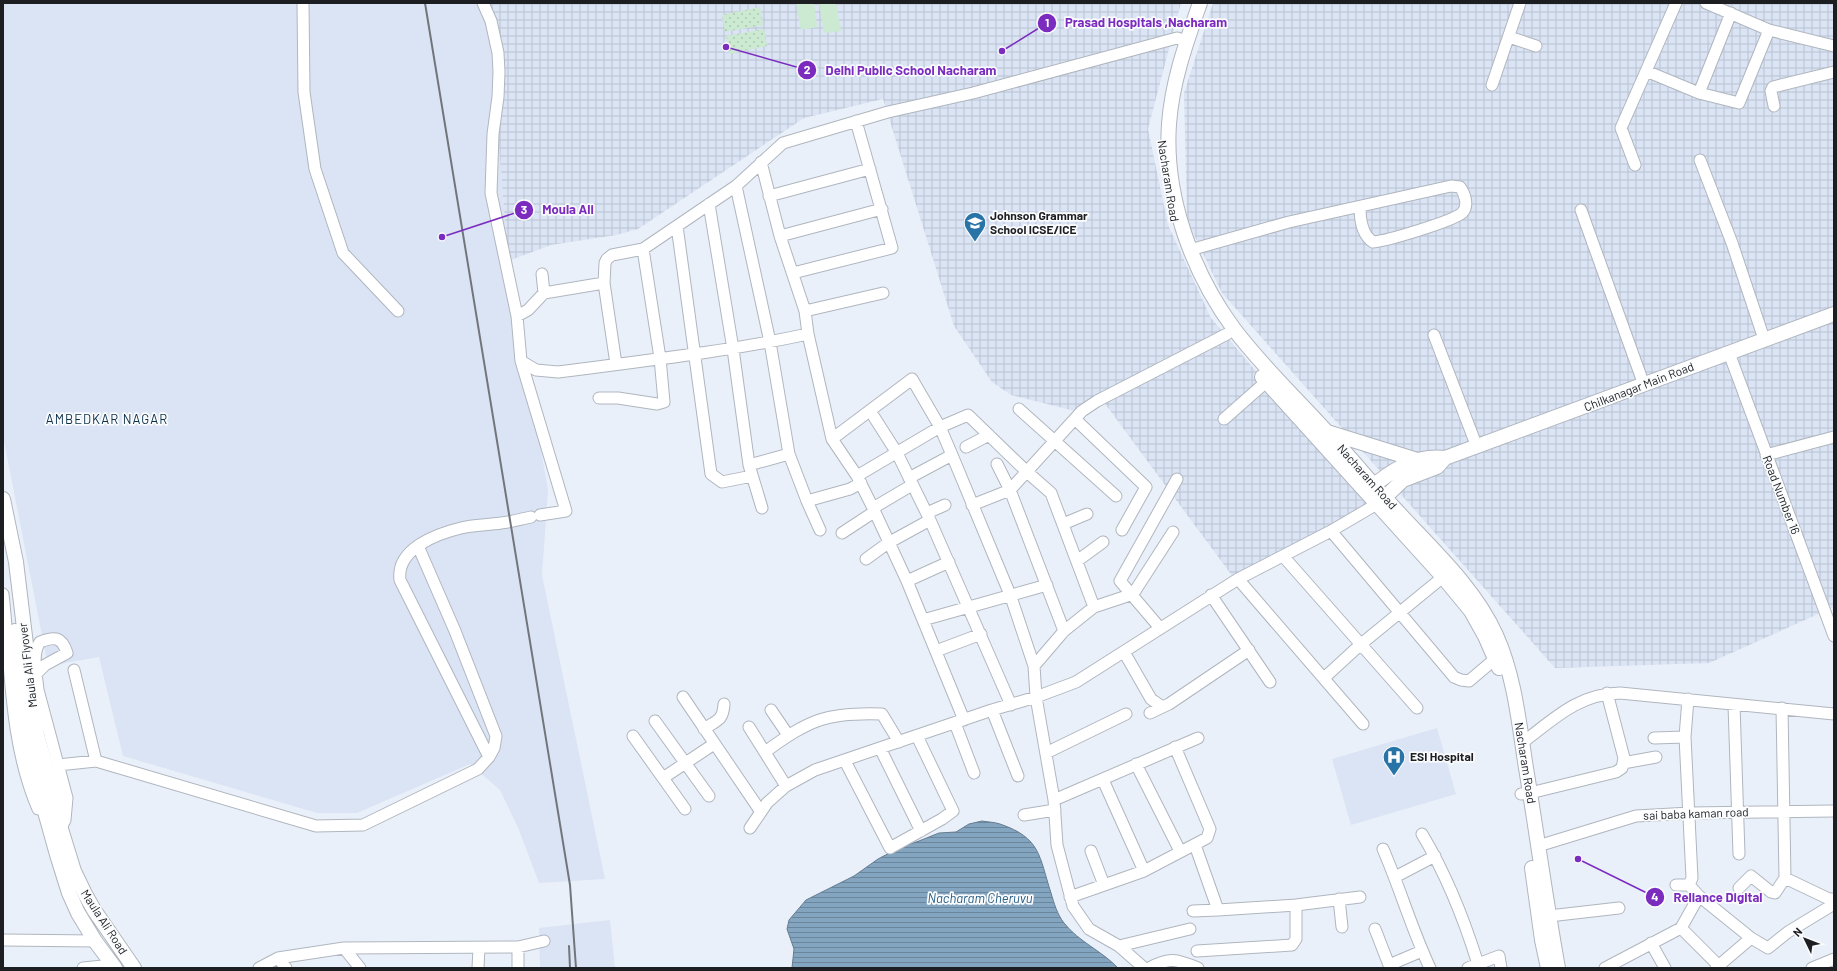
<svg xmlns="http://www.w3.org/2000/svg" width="1837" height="971" font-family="Barlow,sans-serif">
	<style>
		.built { fill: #dae4f4 }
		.industrial { fill: url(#industrial-grid) }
		.grass { fill: url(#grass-dots) }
		.garden { fill: #cbead1 }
		.water { fill: url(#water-rules); stroke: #657c90 }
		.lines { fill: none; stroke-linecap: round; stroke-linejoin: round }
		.minor-casing { stroke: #b0b6bf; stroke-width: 13 }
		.major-casing { stroke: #b0b6bf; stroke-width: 16 }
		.minor { stroke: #fff; stroke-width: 11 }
		.major { stroke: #fff; stroke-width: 14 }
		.rail { stroke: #72767b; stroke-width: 2 }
		.labels { text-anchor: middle; stroke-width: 3.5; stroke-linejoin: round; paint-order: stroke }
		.street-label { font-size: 12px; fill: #1c1e21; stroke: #fbfcfe }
		.poi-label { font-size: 12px; font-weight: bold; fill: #1c1e21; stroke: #fbfcfe; text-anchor: start }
		.neighbourhood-label { font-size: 13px; letter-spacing: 1px; fill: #0b3048; stroke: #fbfcfe }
		.water-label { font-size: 13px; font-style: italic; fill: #285c83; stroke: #fbfcfe }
		.leader { fill: none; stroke: #7b2cbf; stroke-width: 1.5 }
		.callout-dot { fill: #7b2cbf; stroke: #fbfcfe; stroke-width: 1.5 }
		.mark-label { font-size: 12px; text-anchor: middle; font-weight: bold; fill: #fff }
		.callout-label { font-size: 13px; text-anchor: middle; font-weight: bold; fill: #7b2cbf; stroke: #fbfcfe; stroke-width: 3.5; stroke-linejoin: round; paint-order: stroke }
	</style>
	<defs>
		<pattern id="industrial-grid" width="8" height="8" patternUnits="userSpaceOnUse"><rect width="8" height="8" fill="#dae4f4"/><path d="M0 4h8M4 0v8" fill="none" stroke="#bac3d1"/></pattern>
		<pattern id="grass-dots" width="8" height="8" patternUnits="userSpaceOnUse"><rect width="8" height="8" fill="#cbead1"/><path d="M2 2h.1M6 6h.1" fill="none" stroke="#aec8b3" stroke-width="1.8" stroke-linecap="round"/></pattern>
		<pattern id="water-rules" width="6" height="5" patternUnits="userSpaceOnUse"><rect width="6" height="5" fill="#84a5c0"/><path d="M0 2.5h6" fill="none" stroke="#6b869c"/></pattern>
	</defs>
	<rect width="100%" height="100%" fill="#eaf0f9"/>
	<!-- built -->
	<path class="built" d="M3,3H488L508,261L548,490L542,575L605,879L539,883L519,830L500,790L470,764L357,813H317L123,756L99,657L48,666L3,436Z
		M1437,728L1456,794L1351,825L1332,759Z
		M610,920L615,968H540L539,928Z"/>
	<!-- industrial -->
	<path class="industrial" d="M488,3H1181L1148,129L1168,225L1211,318L1370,506L1233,577L1103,401L1079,412L1011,395L992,382L954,326L883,99L804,118L638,229L616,235L551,245L508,261Z
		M1213,3H1834V607L1709,663L1555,668L1222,293L1187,220L1184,93Z"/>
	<!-- grass -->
	<path class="grass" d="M760,7L763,25L725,32L722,15Z
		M764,29L767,46L729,54L726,36Z"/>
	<!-- garden -->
	<path class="garden" d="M796,3H814L817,27L801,30Z
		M819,3H836L841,31L824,33Z"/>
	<!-- water -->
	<path class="water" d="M982,821C987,822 994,822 1000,824C1041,838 1039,856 1051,893C1054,903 1057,914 1064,923C1079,942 1102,951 1118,968H792L794,949L787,929L789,920L806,900L854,876L878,859L901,847L919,841L939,833L956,832L969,824Z"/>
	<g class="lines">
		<!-- minor casing -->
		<g class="minor-casing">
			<path id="minor" d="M303,3L304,92L315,169L343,253L398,311
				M483,3L491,21L498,53L499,72L498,97L493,134L491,193L517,316L521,361L566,511L540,515
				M1706,3L1769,30L1834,46
				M1509,37L1536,46
				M1646,71L1699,93L1739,103L1769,30
				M1492,85L1520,3
				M1699,93L1731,13
				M1774,106L1771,91L1773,87L1834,72
				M1700,160L1732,243L1764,339
				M761,162L780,236L805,311L808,334L832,439L857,476L873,508L907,581L964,720
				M1635,165L1621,128L1676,3
				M736,186L770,342L789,454L807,501L820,530
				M769,196L870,169
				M709,204L733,349L749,465L762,508
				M1581,210L1644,385
				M677,226L711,474L722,482L752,476
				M780,236L882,209
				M1190,250L1289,222L1451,186L1460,187C1465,194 1469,206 1462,213C1453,221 1387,241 1373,242C1362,235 1360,219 1360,207
				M793,273L892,248L856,121
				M542,274L544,293
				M805,311L883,293
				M517,316L528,310L544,293L604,283
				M1434,335L1477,447
				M1729,353L1834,636
				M521,361L536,370L558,372C642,361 725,352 808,334
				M616,364L604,283L605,263L607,259L612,255L643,249L736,186L783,143L888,112L973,93L1177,38L1186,41
				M599,398H618L657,404L664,402L660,358L643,249
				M1019,409L1116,496
				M874,417L897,453L930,520L1011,705
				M1224,419L1266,382
				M1076,420L1146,487L1122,530
				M832,439L912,379L940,427L952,455L1011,597L1034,666L1036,697L1054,800L1057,845L1073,906L1089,929L1119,946L1144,968
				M966,447L989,435
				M1766,455L1834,437
				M997,464L1010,490L1064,631
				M749,465L789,454
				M857,476L940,427L968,415L1027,472L1051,493L1094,607
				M909,478L952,455
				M807,501L850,489L861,483
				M972,505L1010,490L1082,411L1097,401L1227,334
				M873,508L912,485
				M927,513L945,505
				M1063,524L1087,514
				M1331,531L1454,677L1461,680L1469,681L1495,659
				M842,533L874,512
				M418,546L455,631L496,736L494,748L489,757
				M1283,556L1417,708
				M866,559L888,543L930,520
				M1077,561L1103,542
				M1238,579L1363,724
				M907,581L949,562
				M3,594C11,665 9,742 38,809
				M1211,595L1270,682
				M923,620L1047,585
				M1160,628L1120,581L1177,479
				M936,651L981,634
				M1124,652L1151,699L1161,706
				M1034,666L1064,631L1094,607L1133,594L1173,532
				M74,670L96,761
				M37,673L45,665L67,653C62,637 55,636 40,642C31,654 37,676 38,690L67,798L65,820L62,826
				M1324,678L1360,645L1443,577
				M683,697L761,812
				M1688,699L1685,737L1692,878L1689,885L1699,896L1751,938L1716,968
				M1734,705L1739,854
				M771,710L788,735
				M992,710L1018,776
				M1150,713L1169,704L1249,650
				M655,721L709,796
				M955,723L974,773
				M749,727L786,786
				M704,729C717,720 723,721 724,704
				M633,736L685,809
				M1654,738L1685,737
				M1522,743C1554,719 1578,694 1620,693L1834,714
				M880,748L921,831
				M765,752C809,720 826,712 882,714L899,742
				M1046,753L1126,714
				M845,761L890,848L942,819L953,811L917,736
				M1623,763L1656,757
				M1136,764L1180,851
				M58,765L96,761L316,826L363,825L478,769L489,757L400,580C396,549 436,534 461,528C473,525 488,525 501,523C511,522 521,519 531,517
				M663,778L714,744
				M1103,780L1144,871
				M1521,794L1530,793L1616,772L1622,768L1624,758L1607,693
				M1054,800L1198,738
				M1024,815L1055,810
				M750,828L767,803L786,786L815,770L992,710L1036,697L1076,682L1238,579L1331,531L1377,504
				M1422,834C1446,874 1464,919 1478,964
				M1538,846L1636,816L1690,813L1834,811
				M1383,849C1400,888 1412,930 1430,968
				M1091,851L1104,885
				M1395,877L1435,856
				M1785,878L1829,899H1834
				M1676,885H1689
				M1739,888L1751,876L1771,892L1775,893L1785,878L1782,708
				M1070,897L1144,871L1207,838L1210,829L1175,747
				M1339,899L1342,927
				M1218,910L1296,905L1360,897
				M1193,911L1218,910L1195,845
				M1549,916L1619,908
				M1681,928L1721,968
				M1375,929L1389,965L1422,951
				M1751,938L1768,948L1788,932L1834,904
				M3,940L95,941
				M1651,943L1665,968
				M1119,946L1190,929
				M344,948L360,968
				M1197,951L1292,945L1296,939V905
				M278,958L286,968
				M83,968L113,965
				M259,968L278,958L344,948L518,947L544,941
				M478,968L479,948
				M518,968V947
				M1149,968C1170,957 1176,959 1198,968
				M1468,968L1499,956L1501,968
				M1605,968L1681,928L1699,896
				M1812,968L1834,959"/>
		</g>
		<!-- major casing -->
		<g class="major-casing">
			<path id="major" d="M1200,3C1186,43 1172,82 1169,124C1164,196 1192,272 1234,329C1261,365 1295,397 1325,430C1350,457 1373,485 1398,512C1433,550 1475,588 1496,635C1515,677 1519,724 1526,768C1537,835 1546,902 1558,968
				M1262,377L1443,577L1471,611L1485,636L1499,668
				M1327,432L1417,460
				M1367,491C1389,472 1415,454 1445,458
				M3,499L16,562L37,735L58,808L61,829L74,871L85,894L94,910L134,968
				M1379,503L1403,480L1437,467L1445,458L1834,314
				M15,631L24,729L35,776L58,858L69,893L78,913L95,941L115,968
				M1532,868L1542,940L1548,968"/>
		</g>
		<!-- minor -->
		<use href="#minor" class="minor"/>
		<!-- major -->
		<use href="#major" class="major"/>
		<!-- rail -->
		<path class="rail" d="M425,3L570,885L576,968
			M569,946L570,968"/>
	</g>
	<!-- icons -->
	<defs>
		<g id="school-pin" transform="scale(1.15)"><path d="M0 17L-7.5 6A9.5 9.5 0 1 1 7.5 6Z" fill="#2874a7" stroke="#fbfcfe"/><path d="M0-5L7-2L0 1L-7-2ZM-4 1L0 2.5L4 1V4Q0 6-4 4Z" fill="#fff"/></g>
		<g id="hospital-pin" transform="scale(1.15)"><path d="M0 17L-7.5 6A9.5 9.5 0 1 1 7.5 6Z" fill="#2874a7" stroke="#fbfcfe"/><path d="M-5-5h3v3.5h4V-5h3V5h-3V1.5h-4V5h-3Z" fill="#fff"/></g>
	</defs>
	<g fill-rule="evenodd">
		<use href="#school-pin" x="975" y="223"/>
		<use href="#hospital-pin" x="1394" y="757"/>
	</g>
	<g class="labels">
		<!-- street labels -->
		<g class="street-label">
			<text transform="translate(1168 181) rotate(81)" y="4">Nacharam Road</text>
			<text transform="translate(1639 387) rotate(-21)" y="4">Chilkanagar Main Road</text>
			<text transform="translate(1367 477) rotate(48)" y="4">Nacharam Road</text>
			<text transform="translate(1781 495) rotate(69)" y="4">Road Number 16</text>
			<text transform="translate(28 665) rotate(-97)" y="4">Maula Ali Flyover</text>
			<text transform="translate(1525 763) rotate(81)" y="4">Nacharam Road</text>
			<text transform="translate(1696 814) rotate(-2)" y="4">sai baba kaman road</text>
			<text transform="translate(104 922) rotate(57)" y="4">Maula Ali Road</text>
		</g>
		<!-- poi labels -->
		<g class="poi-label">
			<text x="990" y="220">Johnson Grammar<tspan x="990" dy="14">School ICSE/ICE</tspan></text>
			<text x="1410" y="761">ESI Hospital</text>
		</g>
		<!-- neighbourhood labels -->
		<g class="neighbourhood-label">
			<text x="107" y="424">AMBEDKAR NAGAR</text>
		</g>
		<!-- water labels -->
		<g class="water-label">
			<text x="980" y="903">Nacharam Cheruvu</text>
		</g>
	</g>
	<!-- callouts -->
	<path class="leader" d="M1002 51L1047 23M726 47L807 70M442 237L524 210M1578 859L1655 897"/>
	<g class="callout-dot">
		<circle cx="1002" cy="51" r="4"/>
		<circle cx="726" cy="47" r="4"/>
		<circle cx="442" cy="237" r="4"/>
		<circle cx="1578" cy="859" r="4"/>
		<circle cx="1047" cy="23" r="10"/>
		<circle cx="807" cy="70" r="10"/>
		<circle cx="524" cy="210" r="10"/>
		<circle cx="1655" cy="897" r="10"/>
	</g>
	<g class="mark-label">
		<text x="1047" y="27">1</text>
		<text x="807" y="74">2</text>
		<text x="524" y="214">3</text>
		<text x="1655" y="901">4</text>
	</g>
	<g class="callout-label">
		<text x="1146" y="27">Prasad Hospitals ,Nacharam</text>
		<text x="911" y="75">Delhi Public School Nacharam</text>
		<text x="568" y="214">Moula Ali</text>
		<text x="1718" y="902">Reliance Digital</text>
	</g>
	<!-- border -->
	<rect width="1837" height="971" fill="none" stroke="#1c1e21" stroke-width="8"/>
	<!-- north arrow -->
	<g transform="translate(1805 939) rotate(313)" stroke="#fbfcfe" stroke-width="3" paint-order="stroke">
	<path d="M0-3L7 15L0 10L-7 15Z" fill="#1c1e21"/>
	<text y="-6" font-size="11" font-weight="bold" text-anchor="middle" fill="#1c1e21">N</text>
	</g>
</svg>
